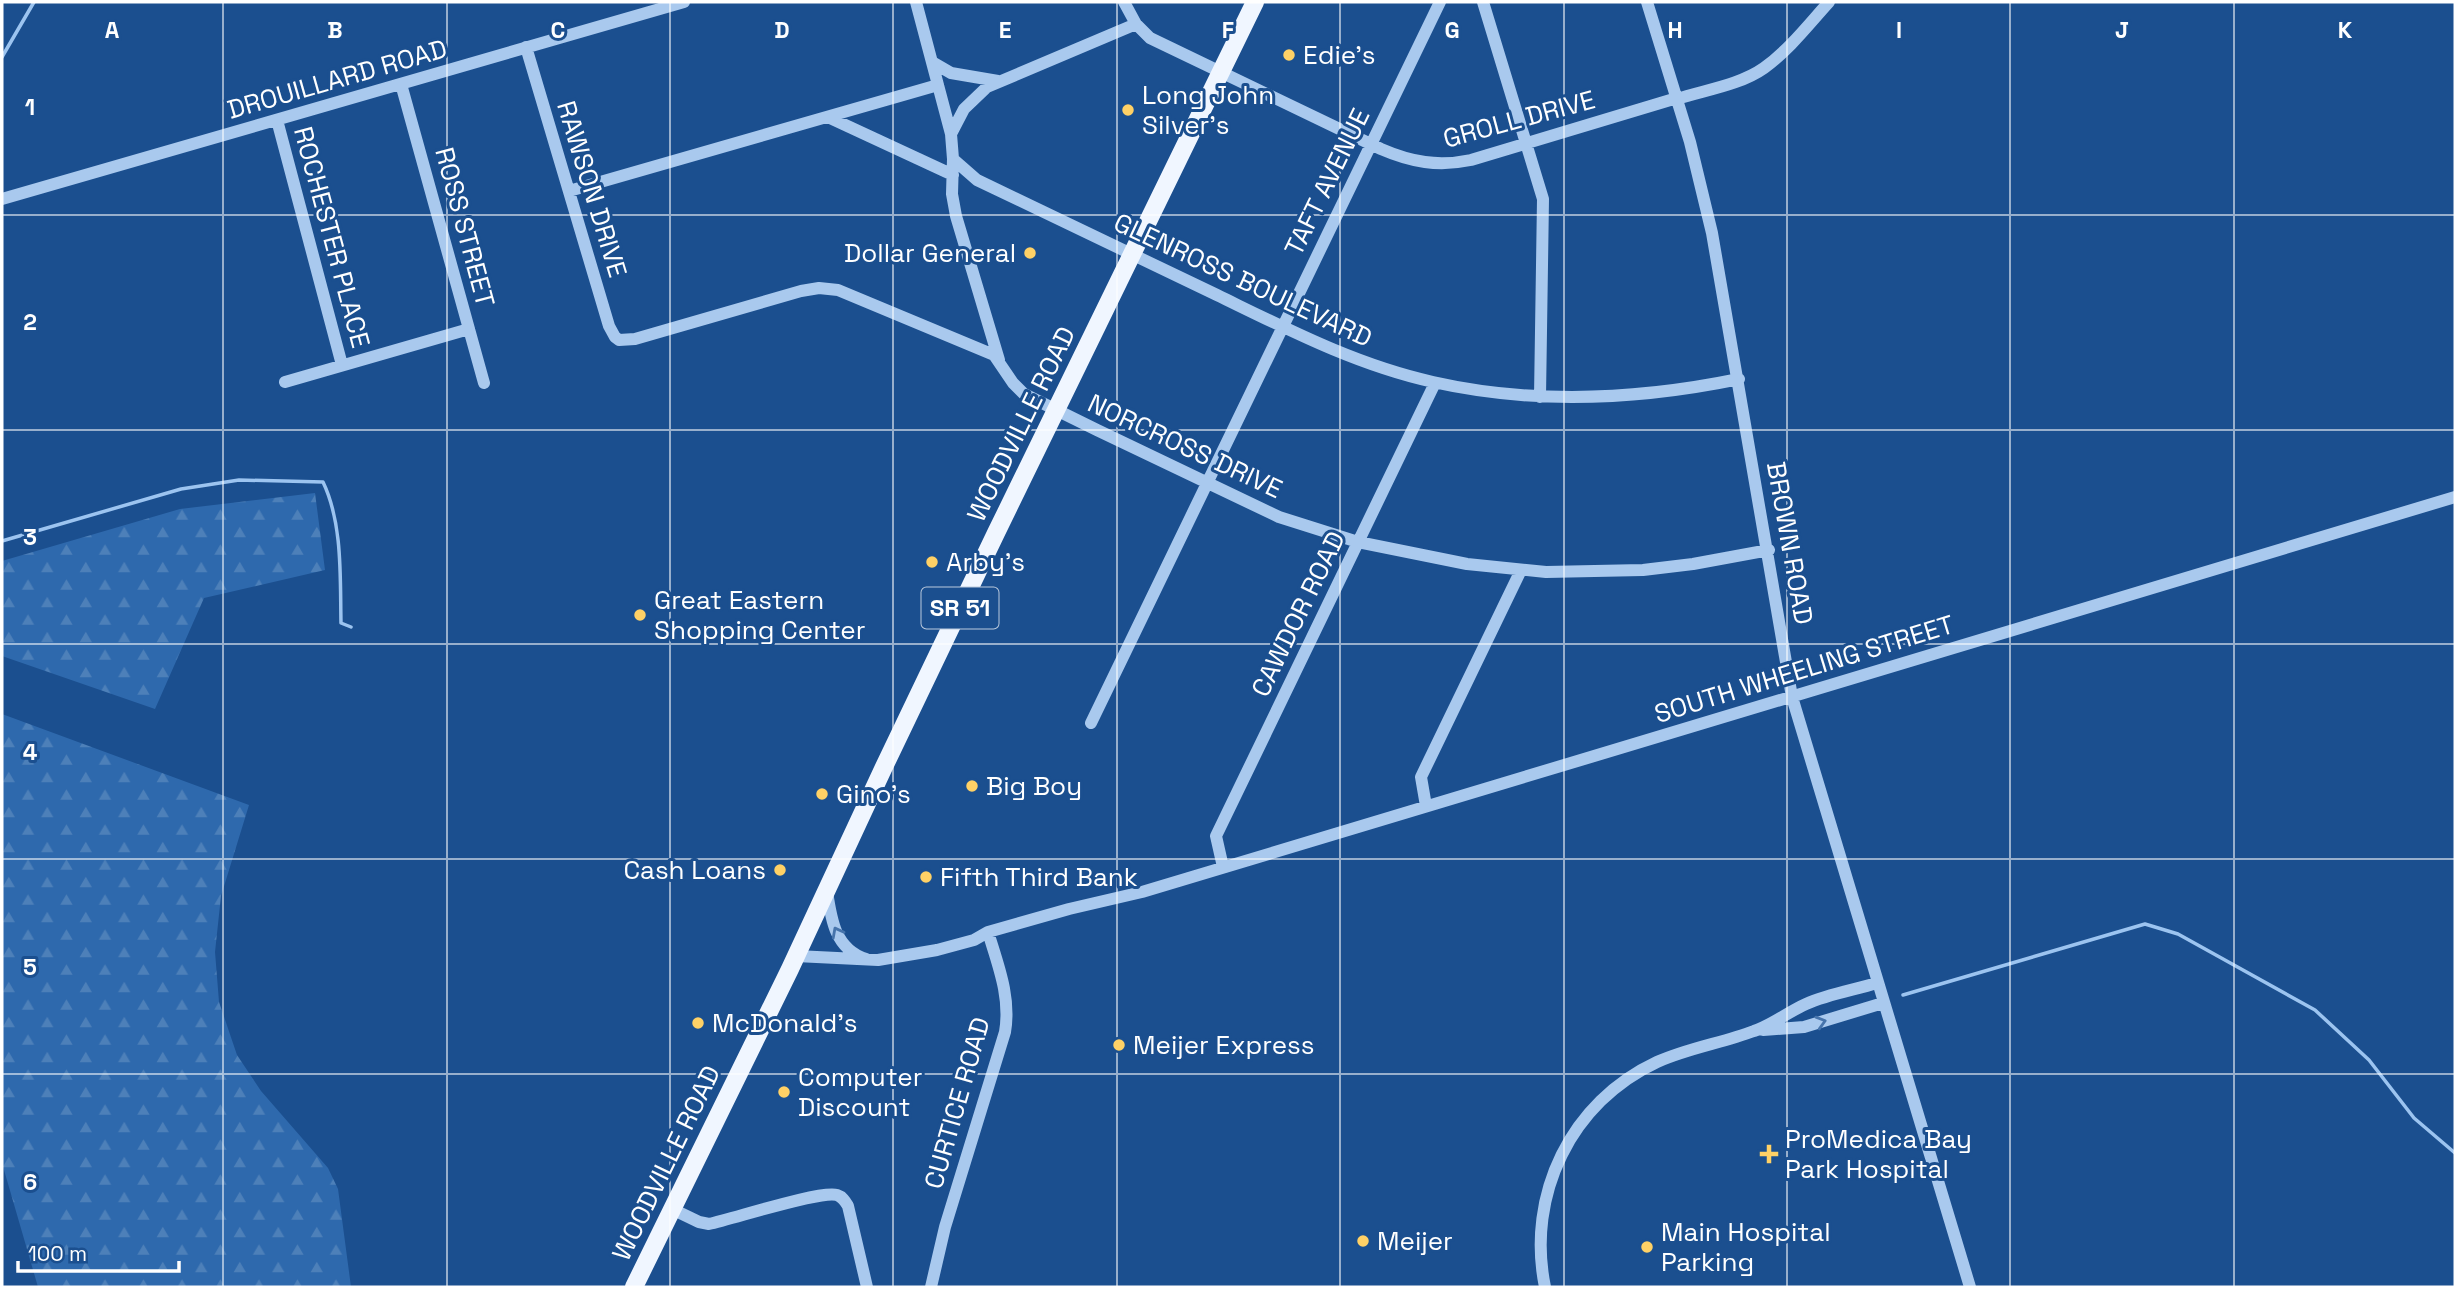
<svg xmlns="http://www.w3.org/2000/svg" width="2457" height="1289" font-family="'Space Grotesk',sans-serif">
	<style>
		.forest { fill: url(#forest-firs) }
		.lines { fill: none; stroke-linecap: round; stroke-linejoin: round }
		.stream { stroke: #9cc4f0; stroke-width: 3.5 }
		.minor { stroke: #a9c9ee; stroke-width: 12 }
		.major { stroke: #f0f6ff; stroke-width: 18 }
		.oneway { stroke: #4674ac }
		.grid { fill: none; stroke: #fff; stroke-width: 2; stroke-opacity: 0.55 }
		.poi-dot { fill: #ffd166; stroke: #1b4f8f; stroke-width: 2.5 }
		.labels { text-anchor: middle; stroke-width: 6; stroke-linejoin: round; paint-order: stroke }
		.shield { fill: #1b4f8f; stroke: #bbcadd; stroke-width: 2 }
		.shield-label { font-size: 24px; font-weight: bold; fill: #fff }
		.poi-label { font-size: 26px; fill: #fff; stroke: #1b4f8f; text-anchor: start }
		.street-label { font-size: 26px; fill: #fff; stroke: #1b4f8f }
		.grid-label { font-size: 23px; text-anchor: middle; font-weight: bold; fill: #fff; stroke: #1b4f8f; stroke-width: 6; stroke-linejoin: round; paint-order: stroke }
	</style>
	<defs>
		<pattern id="forest-firs" width="22" height="20" patternUnits="userSpaceOnUse" patternTransform="scale(1.75)"><rect width="22" height="20" fill="#2e69ad"/><path d="M5 1l3.5 6h-7zM16 11l3.5 6h-7z" fill="#4d80b9"/></pattern>
	</defs>
	<rect width="100%" height="100%" fill="#1b4f8f"/>
	<!-- forest -->
	<path class="forest" d="M315,493L325,570L204,598L155,709L2,656V561L180,509Z
		M2,714L249,805L221,896L215,952L219,1002L237,1055L261,1091L328,1168L338,1189L351,1287H38L2,1163Z"/>
	<g class="lines">
		<!-- stream -->
		<path class="stream" d="M2,57L34,2
			M2,541L181,489L239,480L323,482C343,524 340,578 341,623L351,627
			M1903,995L2145,924L2178,934L2315,1010L2369,1060L2414,1118L2455,1153"/>
		<!-- minor -->
		<path class="minor" d="M916,2L951,134L953,159L952,194L956,216L999,360
			M1124,2L1136,24L1150,38L1381,149C1411,162 1438,167 1471,160L1677,98
			M1483,2L1543,199L1540,397
			M1647,2L1690,142L1712,233L1792,697L1970,1287
			M526,47L609,326L615,337L619,340L635,339L801,291L819,288L838,290L994,355L1013,383L1024,394L1097,430L1279,517L1358,542L1467,564L1546,572L1643,570L1693,564L1769,550
			M932,62L951,73L998,81
			M401,84L484,383
			M1677,99C1705,90 1740,85 1764,68C1789,50 1809,24 1829,2
			M828,117L953,175
			M277,120L342,365
			M951,134L964,109L987,87L1136,24
			M953,159L977,180C1057,219 1137,257 1217,295C1287,329 1356,365 1433,382C1535,405 1637,400 1739,379
			M569,191L938,85
			M2,199L684,2
			M285,382L469,329
			M1091,723L1440,2
			M1426,806L1421,777L1521,570
			M1223,867L1216,836L1435,383
			M827,891C831,919 835,949 866,959
			M796,956L878,960L937,950L974,940L988,932L1069,909L1142,892L2455,497
			M1763,1030L1804,1027L1883,1003
			M672,1209L699,1222L709,1224C733,1219 820,1190 837,1195C843,1197 845,1201 848,1206L867,1287
			M931,1287L945,1227L1005,1032C1011,997 998,965 988,932
			M1545,1287C1526,1195 1571,1102 1657,1062C1688,1048 1722,1043 1754,1031C1772,1025 1788,1012 1806,1004C1828,994 1854,990 1877,983"/>
		<!-- major -->
		<path class="major" d="M634,1287L790,969L883,769L996,533L1255,2"/>
	</g>
	<!-- one-way arrows -->
	<defs><path id="oneway-chevron" d="M-2-3.5L2.5 0L-2 3.5" fill="none" stroke-width="1.6" stroke-linecap="round" stroke-linejoin="round" transform="scale(1.75)"/></defs>
	<g class="oneway">
		<use href="#oneway-chevron" transform="translate(837 932) rotate(-118)"/>
		<use href="#oneway-chevron" transform="translate(1821 1022) rotate(-16)"/>
	</g>
	<!-- grid -->
	<path class="grid" d="M223,2V1287M447,2V1287M670,2V1287M893,2V1287M1117,2V1287M1340,2V1287M1564,2V1287M1787,2V1287M2010,2V1287M2234,2V1287M2,215H2455M2,430H2455M2,644H2455M2,859H2455M2,1074H2455"/>
	<!-- markers -->
	<g class="poi-dot">
		<circle cx="1289" cy="55" r="7"/>
		<circle cx="1128" cy="110" r="7"/>
		<circle cx="1030" cy="253" r="7"/>
		<circle cx="932" cy="562" r="7"/>
		<circle cx="640" cy="615" r="7"/>
		<circle cx="972" cy="786" r="7"/>
		<circle cx="822" cy="794" r="7"/>
		<circle cx="780" cy="870" r="7"/>
		<circle cx="926" cy="877" r="7"/>
		<circle cx="698" cy="1023" r="7"/>
		<circle cx="1119" cy="1045" r="7"/>
		<circle cx="784" cy="1092" r="7"/>
		<path d="M1765.5 1143.5h7v7h7v7h-7v7h-7v-7h-7v-7h7z"/>
		<circle cx="1363" cy="1241" r="7"/>
		<circle cx="1647" cy="1247" r="7"/>
	</g>
	<g class="labels">
		<!-- shield labels -->
		<rect class="shield" x="921.5" y="587.5" width="77" height="41" rx="5"/>
		<g class="shield-label">
			<text x="960" y="616">SR 51</text>
		</g>
		<!-- poi labels -->
		<g class="poi-label">
			<text x="1303" y="64">Edie's</text>
			<text x="1142" y="104">Long John<tspan x="1142" dy="30">Silver's</tspan></text>
			<text x="1016" y="262" text-anchor="end">Dollar General</text>
			<text x="946" y="571">Arby's</text>
			<text x="654" y="609">Great Eastern<tspan x="654" dy="30">Shopping Center</tspan></text>
			<text x="986" y="795">Big Boy</text>
			<text x="836" y="803">Gino's</text>
			<text x="766" y="879" text-anchor="end">Cash Loans</text>
			<text x="940" y="886">Fifth Third Bank</text>
			<text x="712" y="1032">McDonald's</text>
			<text x="1133" y="1054">Meijer Express</text>
			<text x="798" y="1086">Computer<tspan x="798" dy="30">Discount</tspan></text>
			<text x="1785" y="1148">ProMedica Bay<tspan x="1785" dy="30">Park Hospital</tspan></text>
			<text x="1661" y="1241">Main Hospital<tspan x="1661" dy="30">Parking</tspan></text>
			<text x="1377" y="1250">Meijer</text>
		</g>
		<!-- street labels -->
		<g class="street-label">
			<text transform="translate(337 79) rotate(-16)" y="9">DROUILLARD ROAD</text>
			<text transform="translate(1519 119) rotate(-15)" y="9">GROLL DRIVE</text>
			<text transform="translate(1327 182) rotate(-64)" y="9">TAFT AVENUE</text>
			<text transform="translate(592 189) rotate(73)" y="9">RAWSON DRIVE</text>
			<text transform="translate(465 227) rotate(75)" y="9">ROSS STREET</text>
			<text transform="translate(332 237) rotate(75)" y="9">ROCHESTER PLACE</text>
			<text transform="translate(1243 280) rotate(25)" y="9">GLENROSS BOULEVARD</text>
			<text transform="translate(1021 424) rotate(-64)" y="9">WOODVILLE ROAD</text>
			<text transform="translate(1185 446) rotate(25)" y="9">NORCROSS DRIVE</text>
			<text transform="translate(1790 543) rotate(80)" y="9">BROWN ROAD</text>
			<text transform="translate(1298 614) rotate(-64)" y="9">CAWDOR ROAD</text>
			<text transform="translate(1804 669) rotate(-17)" y="9">SOUTH WHEELING STREET</text>
			<text transform="translate(957 1103) rotate(-74)" y="9">CURTICE ROAD</text>
			<text transform="translate(666 1163) rotate(-64)" y="9">WOODVILLE ROAD</text>
		</g>
	</g>
	<g class="grid-label">
		<text x="112" y="38">A</text>
		<text x="335" y="38">B</text>
		<text x="558" y="38">C</text>
		<text x="782" y="38">D</text>
		<text x="1005" y="38">E</text>
		<text x="1228" y="38">F</text>
		<text x="1452" y="38">G</text>
		<text x="1675" y="38">H</text>
		<text x="1899" y="38">I</text>
		<text x="2122" y="38">J</text>
		<text x="2345" y="38">K</text>
		<text x="30" y="115">1</text>
		<text x="30" y="330">2</text>
		<text x="30" y="545">3</text>
		<text x="30" y="760">4</text>
		<text x="30" y="975">5</text>
		<text x="30" y="1190">6</text>
	</g>
	<!-- border -->
	<rect width="2457" height="1289" fill="none" stroke="#ffffff" stroke-width="7"/>
	<!-- scale -->
	<path d="M18 1261v10h161v-10" fill="none" stroke="#ffffff" stroke-width="3.5"/>
	<text x="28" y="1261" font-size="21" fill="#ffffff" stroke="#1b4f8f" stroke-width="5" paint-order="stroke">100 m</text>
</svg>
